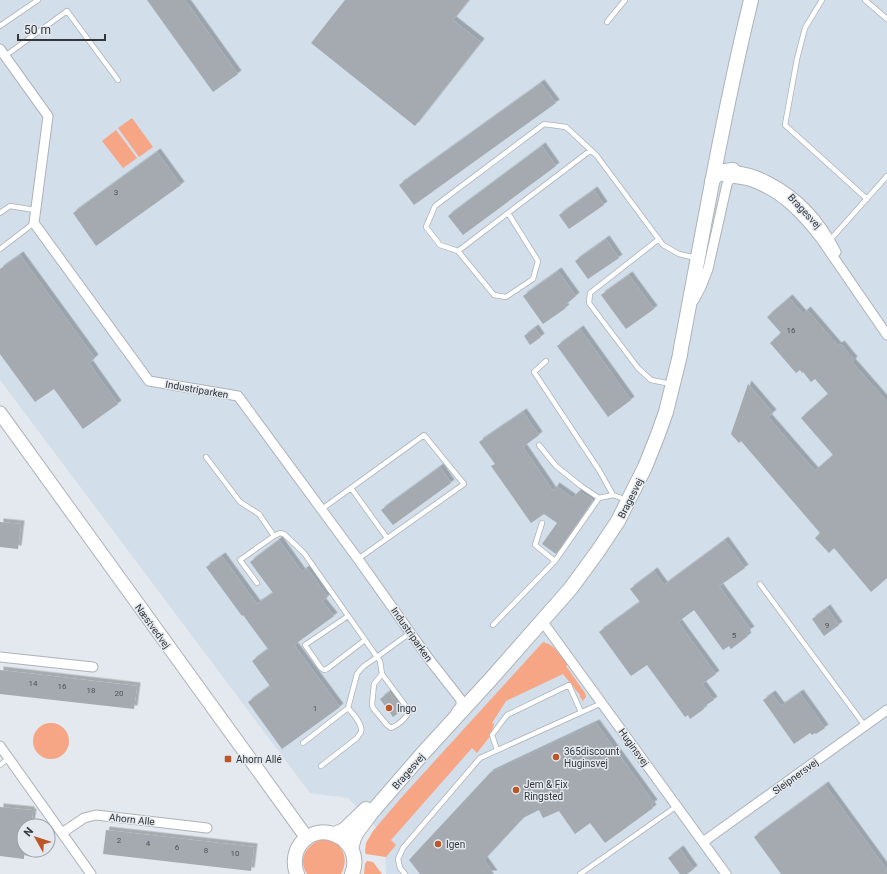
<svg xmlns="http://www.w3.org/2000/svg" width="887" height="874" font-family="Roboto,sans-serif">
	<style>
		.built { fill: #d2dee9 }
		.green { fill: #f6a685 }
		.building { fill: #a4aab0; filter: url(#shadow) }
		.lines { fill: none; stroke-linecap: round; stroke-linejoin: round }
		.service-casing { stroke: #adb3b9; stroke-width: 6 }
		.minor-casing { stroke: #adb3b9; stroke-width: 11 }
		.secondary-casing { stroke: #adb3b9; stroke-width: 15 }
		.primary-casing { stroke: #adb3b9; stroke-width: 16 }
		.service { stroke: #fff; stroke-width: 4.5 }
		.minor { stroke: #fff; stroke-width: 9 }
		.secondary { stroke: #fff; stroke-width: 13 }
		.primary { stroke: #fff; stroke-width: 14 }
		.poi-dot { fill: #bc5627; stroke: #e3e9ef; stroke-width: 1.5 }
		.labels { text-anchor: middle; stroke-width: 3; stroke-linejoin: round; paint-order: stroke }
		.number-label { font-size: 8px; fill: #505357 }
		.street-label { font-size: 10px; fill: #343639; stroke: #e3e9ef }
		.poi-label { font-size: 10px; fill: #343639; stroke: #e3e9ef; text-anchor: start }
	</style>
	<defs>
		<filter id="shadow"><feDropShadow dx="3.5" dy="-3.5" stdDeviation="0" flood-color="#0004"/></filter>
	</defs>
	<rect width="100%" height="100%" fill="#e3e9ef"/>
	<!-- built -->
	<path class="built" d="M0,0H887V874H386L385,837L348,798L310,793L0,380Z"/>
	<!-- green -->
	<path class="green" d="M132,118L153,147L139,157L118,128Z
		M116,130L137,158L123,168L102,141Z
		M543,642C554,644 561,656 568,665L566,666L585,693L586,697L583,701L580,697V695L563,674L506,701L492,723L494,724L491,735L477,753L472,748L391,840L396,845L386,857L366,854L365,852L366,843L373,831L401,798Z
		M33 741a18 18 0 1 1 36 0a18 18 0 1 1-36 0Z
		M320,840C340,838 351,856 341,874H307C298,860 305,846 320,840Z
		M367,861L373,862L382,874H364L365,864Z"/>
	<!-- building -->
	<path class="building" d="M147,0H185L238,74L213,92Z
		M345,0H469L453,20L481,42L415,126L311,43Z
		M541,83L556,103L414,205L399,185Z
		M542,146L556,166L463,235L448,216Z
		M157,152L181,185L96,246L73,213Z
		M594,190L604,205L569,229L559,215Z
		M606,239L619,258L588,279L575,261Z
		M20,255L95,358L89,363L118,404L83,429L54,389L35,402L0,354V269Z
		M558,271L576,296L564,306L566,308L543,324L523,296Z
		M629,275L654,309L626,329L601,295Z
		M789,298L803,314L807,310L838,346L841,344L854,360L852,362L887,402V578L871,592L834,548L829,553L815,538L820,533L741,441L739,443L731,434L748,384L773,413L768,417L815,471L833,455L801,418L828,394L815,379L811,382L803,372L802,373L800,370L796,373L770,343L781,333L767,317Z
		M535,328L541,337L530,345L524,336Z
		M580,329L631,400L608,417L557,346Z
		M523,412L539,435L523,447L553,491L556,486L573,498L579,491L593,500L556,554L542,544L557,523L544,514L531,523L491,466L495,464L479,442Z
		M440,467L451,483L393,525L381,510Z
		M0,522L21,524L18,549L0,547Z
		M279,540L302,572L307,568L328,597L322,601L334,616L294,645L340,707L282,749L248,702L270,686L252,661L268,649L243,615L242,616L206,567L222,556L257,604L273,593L250,562Z
		M725,540L745,568L719,586L751,630L746,633L748,636L731,649L729,646L723,650L694,610L678,622L716,674L702,684L714,700L703,707L704,709L690,719L688,715L685,717L647,665L631,676L599,632L640,602L630,589L654,571L664,585Z
		M827,608L839,625L824,636L812,619Z
		M0,670L137,686L134,709L0,694Z
		M389,692L403,710L393,717L380,699Z
		M800,693L825,728L816,734L815,733L812,735L810,733L794,744L763,700L772,694L781,706Z
		M596,723L654,803L651,805L653,808L605,843L590,823L575,834L559,811L543,818L539,810L523,818L484,860L494,874H420L409,860L490,773Z
		M825,785L887,870V874H781L754,837Z
		M0,807L31,810V812H33L31,826H24V859L0,856Z
		M106,830L254,847L251,871L103,854Z
		M680,849L694,869L687,874H680L668,858Z"/>
	<g class="lines">
		<!-- service casing -->
		<g class="service-casing">
			<path id="service" d="M822,0L805,28L797,59L785,125L867,199
				M865,0L887,19
				M607,22L625,0
				M0,26L38,0
				M5,56L67,11L118,80
				M591,150L458,251L440,245L426,227L435,206L544,124L566,127L597,156L663,245L679,254L696,258
				M0,213L10,206L35,210
				M659,239L590,293L589,303L638,368L651,380L671,384
				M830,240L887,176
				M0,249L34,223
				M458,251L494,295L506,297L533,279L538,261L508,213
				M546,361L534,372L599,470L613,495
				M539,445L556,466L581,486L599,498L613,495L627,500
				M206,457L240,502L259,514L274,536
				M351,488L387,538
				M322,509L424,435L464,484L358,559
				M542,523L535,545L555,561
				M257,583L240,560L274,536L280,533L284,534L304,553L377,657L364,666L360,670L357,674L348,708L303,743
				M760,584L865,726
				M348,616L305,645L321,668L324,670L327,669L365,640
				M493,625L555,561L599,498
				M382,674L408,709L409,712C405,719 398,725 391,728L387,725L373,708L372,704L374,684L382,674L380,661L377,657L410,633
				M497,750L492,735L507,715L569,685L581,712
				M0,765L9,758
				M321,766L357,738C358,736 360,734 361,732C363,724 353,714 348,708
				M405,874L400,868L398,859L403,848L480,758L602,703
				M580,874L677,806"/>
		</g>
		<!-- minor casing -->
		<g class="minor-casing">
			<path id="minor" d="M0,49L48,116L34,223L149,381L238,396L358,559L429,659L461,700V706L456,712
				M733,170C745,172 758,175 768,181C798,196 821,222 836,252
				M717,172L721,176C731,179 742,178 752,182C782,193 802,214 821,239L887,335
				M694,300L701,287L708,269L727,184L730,179L732,178
				M542,621L726,874
				M0,657L93,667
				M0,746L91,874
				M62,833L84,818L96,815L207,828
				M703,842L887,710"/>
		</g>
		<!-- secondary casing -->
		<g class="secondary-casing">
			<path id="secondary" d="M0,413L307,838"/>
		</g>
		<!-- primary casing -->
		<g class="primary-casing">
			<path id="primary" d="M712,181C717,173 723,170 733,170
				M335,834L344,830L366,809
				M351,849L354,838L357,832L372,812L424,752L490,680L571,588L598,551L618,521L645,467L657,437L666,412L680,355L681,348C703,232 723,115 751,0
				M297,874C294,866 294,858 297,850C313,815 366,837 352,874"/>
		</g>
		<!-- service -->
		<use href="#service" class="service"/>
		<!-- minor -->
		<use href="#minor" class="minor"/>
		<!-- secondary -->
		<use href="#secondary" class="secondary"/>
		<!-- primary -->
		<use href="#primary" class="primary"/>
	</g>
	<!-- markers -->
	<g class="poi-dot">
		<circle cx="389" cy="708" r="4"/>
		<circle cx="556" cy="757" r="4"/>
		<rect x="224" y="755" width="8" height="8" rx="2"/>
		<circle cx="516" cy="790" r="4"/>
		<circle cx="438" cy="844" r="4"/>
	</g>
	<g class="labels">
		<!-- number labels -->
		<g class="number-label">
			<text x="116" y="195">3</text>
			<text x="791" y="333">16</text>
			<text x="827" y="628">9</text>
			<text x="734" y="638">5</text>
			<text x="33" y="686">14</text>
			<text x="62" y="689">16</text>
			<text x="91" y="693">18</text>
			<text x="119" y="696">20</text>
			<text x="315" y="711">1</text>
			<text x="119" y="843">2</text>
			<text x="148" y="846">4</text>
			<text x="177" y="850">6</text>
			<text x="206" y="853">8</text>
			<text x="235" y="856">10</text>
		</g>
		<!-- street labels -->
		<g class="street-label">
			<text transform="translate(805 211) rotate(47)" y="4">Bragesvej</text>
			<text transform="translate(197 389) rotate(10)" y="4">Industriparken</text>
			<text transform="translate(630 498) rotate(-63)" y="4">Bragesvej</text>
			<text transform="translate(153 626) rotate(54)" y="4">Næstvedvej</text>
			<text transform="translate(412 634) rotate(55)" y="4">Industriparken</text>
			<text transform="translate(634 747) rotate(54)" y="4">Huginsvej</text>
			<text transform="translate(408 771) rotate(-49)" y="4">Bragesvej</text>
			<text transform="translate(795 776) rotate(-36)" y="4">Sleipnersvej</text>
			<text transform="translate(132 819) rotate(6)" y="4">Ahorn Alle</text>
		</g>
		<!-- poi labels -->
		<g class="poi-label">
			<text x="397" y="712">Ingo</text>
			<text x="564" y="755">365discount<tspan x="564" dy="12">Huginsvej</tspan></text>
			<text x="236" y="763">Ahorn Allé</text>
			<text x="524" y="788">Jem &amp; Fix<tspan x="524" dy="12">Ringsted</tspan></text>
			<text x="446" y="848">Igen</text>
		</g>
	</g>
	<!-- north arrow -->
	<g transform="translate(36 838) rotate(309)"><circle r="19" fill="#e3e9ef" stroke="#9da1a6"/>
	<path d="M0-3L7 15L0 10L-7 15Z" fill="#bc5627"/>
	<text y="-6" font-size="11" font-weight="bold" text-anchor="middle" fill="#343639">N</text>
	</g>
	<!-- scale -->
	<path d="M18 34v6h87v-6" fill="none" stroke="#343639" stroke-width="2"/>
	<text x="24" y="34" font-size="12" fill="#343639" stroke="#e3e9ef" stroke-width="3" paint-order="stroke">50 m</text>
</svg>
